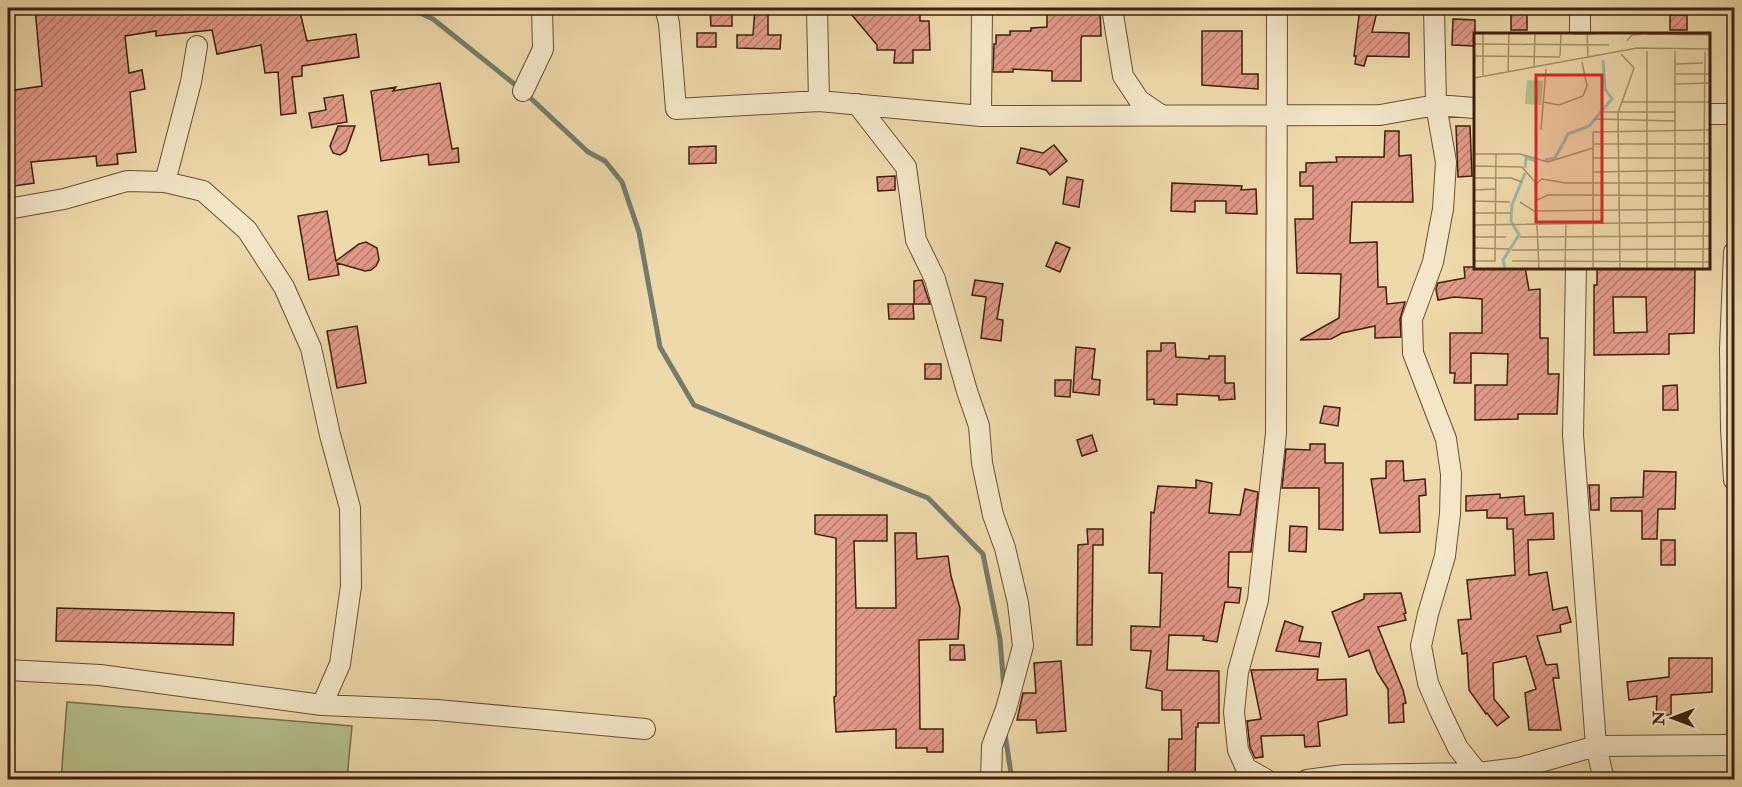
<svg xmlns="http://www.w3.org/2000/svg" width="1742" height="787" font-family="'IM FELL Double Pica',serif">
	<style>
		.grass { fill: #b5c08c; stroke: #7a704d; stroke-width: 1.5 }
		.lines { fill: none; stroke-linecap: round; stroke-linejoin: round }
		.stream { stroke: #757c6b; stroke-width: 5 }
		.building { fill: url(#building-hatch); stroke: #3e200e; stroke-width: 1.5; fill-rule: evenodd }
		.minor-casing { stroke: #6a4e35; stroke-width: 22 }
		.minor { stroke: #f4e6c8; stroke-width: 20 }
		.inset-river { fill: none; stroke: #99baa9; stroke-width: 3 }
		.inset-road { fill: none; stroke: #a88f6c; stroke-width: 1.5 }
		.view { fill: #d62828; fill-opacity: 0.15; stroke: #d62828; stroke-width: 3 }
		.inset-edge { fill: none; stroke: #3e200e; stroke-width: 3 }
	</style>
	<defs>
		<pattern id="building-hatch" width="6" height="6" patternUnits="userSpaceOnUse" patternTransform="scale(1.5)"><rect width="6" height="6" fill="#e19987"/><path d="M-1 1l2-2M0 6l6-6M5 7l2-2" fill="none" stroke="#b87c6d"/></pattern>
	</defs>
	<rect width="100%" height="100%" fill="#eed9ab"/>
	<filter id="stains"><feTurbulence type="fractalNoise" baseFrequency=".00333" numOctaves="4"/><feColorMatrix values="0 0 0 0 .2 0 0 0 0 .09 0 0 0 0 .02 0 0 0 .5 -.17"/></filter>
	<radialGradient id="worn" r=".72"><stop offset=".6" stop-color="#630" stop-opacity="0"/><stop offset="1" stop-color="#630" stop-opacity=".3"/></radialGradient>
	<!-- grass -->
	<path class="grass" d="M67,702L352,726L347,779H61Z"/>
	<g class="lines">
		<!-- stream -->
		<path class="stream" d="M409,8L433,19L523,91L588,152L605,161L622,182L639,232L660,347L694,405L928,498L983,554L1000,639L1004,689
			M1005,734L1012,780"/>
	</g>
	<!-- building -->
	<path class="building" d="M35,8H299L307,41L356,34L359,57L302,66V76L292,77L296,113L281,115L278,72L265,73L261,45L217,54L212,30L156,36V31L125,36L129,73L142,70L145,89L130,92L136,152L117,154L118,164L97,166L96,156L31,162L34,183L8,187V91L42,86Z
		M755,8H768V35H781L780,49L737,48V35H753Z
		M846,8H920V21H929L930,50H913V63H894L895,50H877V45Z
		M1047,8H1100L1101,36H1082L1081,39V81H1052V71L1013,69V72H993L994,44H996V35H1010V31H1031V28L1047,27Z
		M1360,8H1378L1372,32L1409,33V57L1367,56L1364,66L1355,64L1356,56H1354Z
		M1511,8H1527V30H1511Z
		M710,10H732V26H711Z
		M1670,15H1687V30H1670Z
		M1453,19L1475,20V46L1452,45Z
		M1202,31H1242V74H1258V89L1202,85Z
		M697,33H716V47H697Z
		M440,83L452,149L458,148L459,162L429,165L428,154L381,161L371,91L396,87L393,91Z
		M343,95L347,122L312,128L309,113L326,110L324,98Z
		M338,126H355L346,151L340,155L333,153L330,146Z
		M1456,126H1470L1472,176L1458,177Z
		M1385,131H1399V156L1411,155L1413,202H1352L1350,243L1377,242L1378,287H1386L1387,304L1405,302L1400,319L1401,337L1375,338V326L1342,333L1331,339L1300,340L1339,318L1341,274L1297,273L1295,219H1313V186H1300V172H1306V163L1337,162L1336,157H1384Z
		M1054,145L1067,161L1050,175L1046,170L1017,163L1021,148L1043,153Z
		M716,146V163L689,164V147Z
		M895,176V190L878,191L877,177Z
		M1067,177L1083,180L1079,207L1063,204Z
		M1172,183L1242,186L1241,190L1256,189L1257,214L1226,213V201H1195V212L1171,211Z
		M327,211L336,261L359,244L366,242L377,248L379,260L376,266L371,270L365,271L337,263L339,275L309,280L298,216Z
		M1056,242L1070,248L1060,272L1046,266Z
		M1464,267H1525L1529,290L1540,289V338H1548V374H1559L1557,414H1518V419L1475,420V385H1507L1508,354L1471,353V383H1454L1455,373H1450V333H1482V299L1454,297L1438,300L1436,289L1438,283L1465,278Z
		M1597,267H1695L1694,333L1669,334V354L1594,355V285H1597ZM1613,297H1646L1647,332L1614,333Z
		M922,280L930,304H914V281Z
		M975,280L1003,284L997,319L1003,320L1001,341L981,338L986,297L972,295Z
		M888,304H913L914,319H889Z
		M357,326L366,383L337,388L327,331Z
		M1161,343H1175L1176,357L1209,359V356H1225V383H1234L1235,399L1219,400V396L1177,394V405L1154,404V399L1147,400V351H1161Z
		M1076,347L1095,349L1092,379L1100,380L1099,395L1073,392Z
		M925,364H941V379H925Z
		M1055,380H1071L1070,397L1055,396Z
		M1677,385L1678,410H1663V386Z
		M1324,406L1340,408L1338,426L1320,423Z
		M1092,435L1097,451L1082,456L1077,440Z
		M1310,444H1325V463H1343V530L1319,529V488H1282L1286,449L1310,450Z
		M1386,461H1403L1404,481L1425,479L1426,495L1419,496L1420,532L1380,533L1371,479L1386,478Z
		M1644,471L1676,472L1675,509H1658L1657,539H1642V511H1611V498L1643,497Z
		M1196,480L1212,483L1209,513L1240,515L1245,489L1258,492L1251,552H1229L1228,587L1241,588L1239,603L1225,602L1217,642L1203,640L1204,636L1169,635L1167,670L1219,671V723H1198V727H1196L1195,780H1168L1169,739H1182L1181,710H1162V691L1146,688L1151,651L1131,650V626L1160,627L1162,573H1149L1151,512L1154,513L1158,486L1196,488Z
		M1589,485H1599V510H1591Z
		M1500,494V498L1524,496L1525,515L1553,513L1554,539L1528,540L1529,575L1547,572L1553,610L1567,607L1571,622L1560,625L1561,632L1537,636L1546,665L1557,664L1559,678H1553L1561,730H1529L1525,693L1536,689L1526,656L1493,663L1494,699L1509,717L1497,726L1487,713L1486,714L1469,690L1467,653L1462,654L1458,620L1471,619L1467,580L1515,575L1513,529H1507V518H1487V510L1466,511V496Z
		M815,515H887V541H854L856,608H896L895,533H916L917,559L948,556L951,576L960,608L958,639L919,640L920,729H943V752H927V748H896V729L836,732L834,697L836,696V538L815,534Z
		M1290,526L1307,527L1306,552L1289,551Z
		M1087,529H1103V545H1093L1092,645H1077L1078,545L1088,544Z
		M1661,540H1675V565H1661Z
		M1401,593L1406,613L1404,614L1406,620L1378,627L1403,690L1406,703L1403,704L1404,722L1389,723L1388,689L1377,672L1369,650L1349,657L1332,612L1364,599V594Z
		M57,608L234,613L233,645L56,641Z
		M1285,621L1303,627L1299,641L1321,643L1319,657L1276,651Z
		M950,645H964L965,660H950Z
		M1669,658H1712V692L1671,695V715H1656L1657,696L1629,700L1627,682L1669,677Z
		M1061,661L1066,731L1037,733L1036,720H1017L1023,693H1036L1034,663Z
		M1318,669L1317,680L1346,679L1347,715L1318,722L1320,746L1305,747L1304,735L1261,736L1263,757L1255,758L1250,747L1247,721L1261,719L1251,670Z"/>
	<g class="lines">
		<!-- minor casing -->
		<g class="minor-casing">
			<path id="minor" d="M665,8L669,23L676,109L819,101L981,116L1380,115L1436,105L1475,108
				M817,8L819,101
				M1112,8L1123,76L1139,100L1161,115
				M1434,8L1436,105L1446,162L1443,209L1433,262L1412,319L1413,353L1446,439L1451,474L1450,514L1445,556L1428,614L1421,646L1428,683L1440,711L1458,748L1478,773
				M1580,34V8
				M523,91L543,49L542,8
				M857,104L906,167L916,240L935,279L967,391L979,426L982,463L993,515L1005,548L1018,603L1023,646L1006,709L992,746L991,780
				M1708,114H1734
				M981,116L982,8
				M165,182L191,82L197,46
				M8,209L64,199L127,181L165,182L203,191L247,230L284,287L311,348L330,435L350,508L351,586L340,664L322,705
				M1734,252L1730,349L1731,429L1734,480
				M1576,267L1573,435L1596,746L1604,780
				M8,670L100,675L322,705L437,710L645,729
				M1267,780L1246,768L1238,750L1234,712L1238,672L1258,600L1276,433L1277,8
				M1307,780L1344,775L1478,773L1519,768L1596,746L1734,745"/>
		</g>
		<!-- minor -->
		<use href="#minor" class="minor"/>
	</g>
	<!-- overview -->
	<g transform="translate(1474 33)">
		<rect width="236" height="236" fill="#eed9ab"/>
		<path d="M53,47L69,48L67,72L51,71Z" fill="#b5c08c"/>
		<path class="inset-river" d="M71,127L81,125L94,101L115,93L138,66L131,56L129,27M51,135L52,125L63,128M31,235L29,227L45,202L37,188L38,172L51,140"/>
		<path class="inset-road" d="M99,1H122M113,1L114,23M172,1L235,2M153,8L158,2L169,1M0,11L135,12M0,23L86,24M86,23L87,1M201,31L229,30M60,33L61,1M34,39L35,1M201,41H235M9,42V1M0,45L163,15L235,16M202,51L235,50M69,69L85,72L109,63L113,53L108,29M147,69H235M129,79H202M120,86L202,88M67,97L72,36M120,111H235M0,121H46L74,129L119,115M118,125H235M0,133L48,134L61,149L65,235M120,139L235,137M0,145H37L48,149M62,151L68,146L92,150H235M0,157L21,156M63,167L74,162H101L235,163M0,168L36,169M46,169L60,178L235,176M0,180H37M0,192L235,189M0,204H32M46,204L235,203M0,215L35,216M38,217L235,216M0,228H21L22,120M38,228L235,229M91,235L92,189M119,235V99L235,97M146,235L144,80L160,35L147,21M173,235V18M201,235V18M229,235L231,19"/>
		<path class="view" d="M62,42H128V189H62Z"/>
		<rect width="236" height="236" class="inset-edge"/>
	</g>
	<!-- margin -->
	<rect width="1742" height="787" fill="none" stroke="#eed9ab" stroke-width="30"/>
	<rect x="9" y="9" width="1724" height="769" fill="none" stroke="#3e200e" stroke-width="3"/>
	<rect x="15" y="15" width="1712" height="757" fill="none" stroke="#3e200e" stroke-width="1.5"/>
	<!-- north arrow -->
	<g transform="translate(1673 718) rotate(270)" stroke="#f4e6c8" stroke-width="4.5" paint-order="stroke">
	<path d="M0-4.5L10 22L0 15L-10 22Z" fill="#3e200e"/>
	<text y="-9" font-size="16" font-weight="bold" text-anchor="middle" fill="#3e200e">N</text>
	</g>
	<rect width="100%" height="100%" filter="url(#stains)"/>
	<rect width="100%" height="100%" fill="url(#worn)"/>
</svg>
